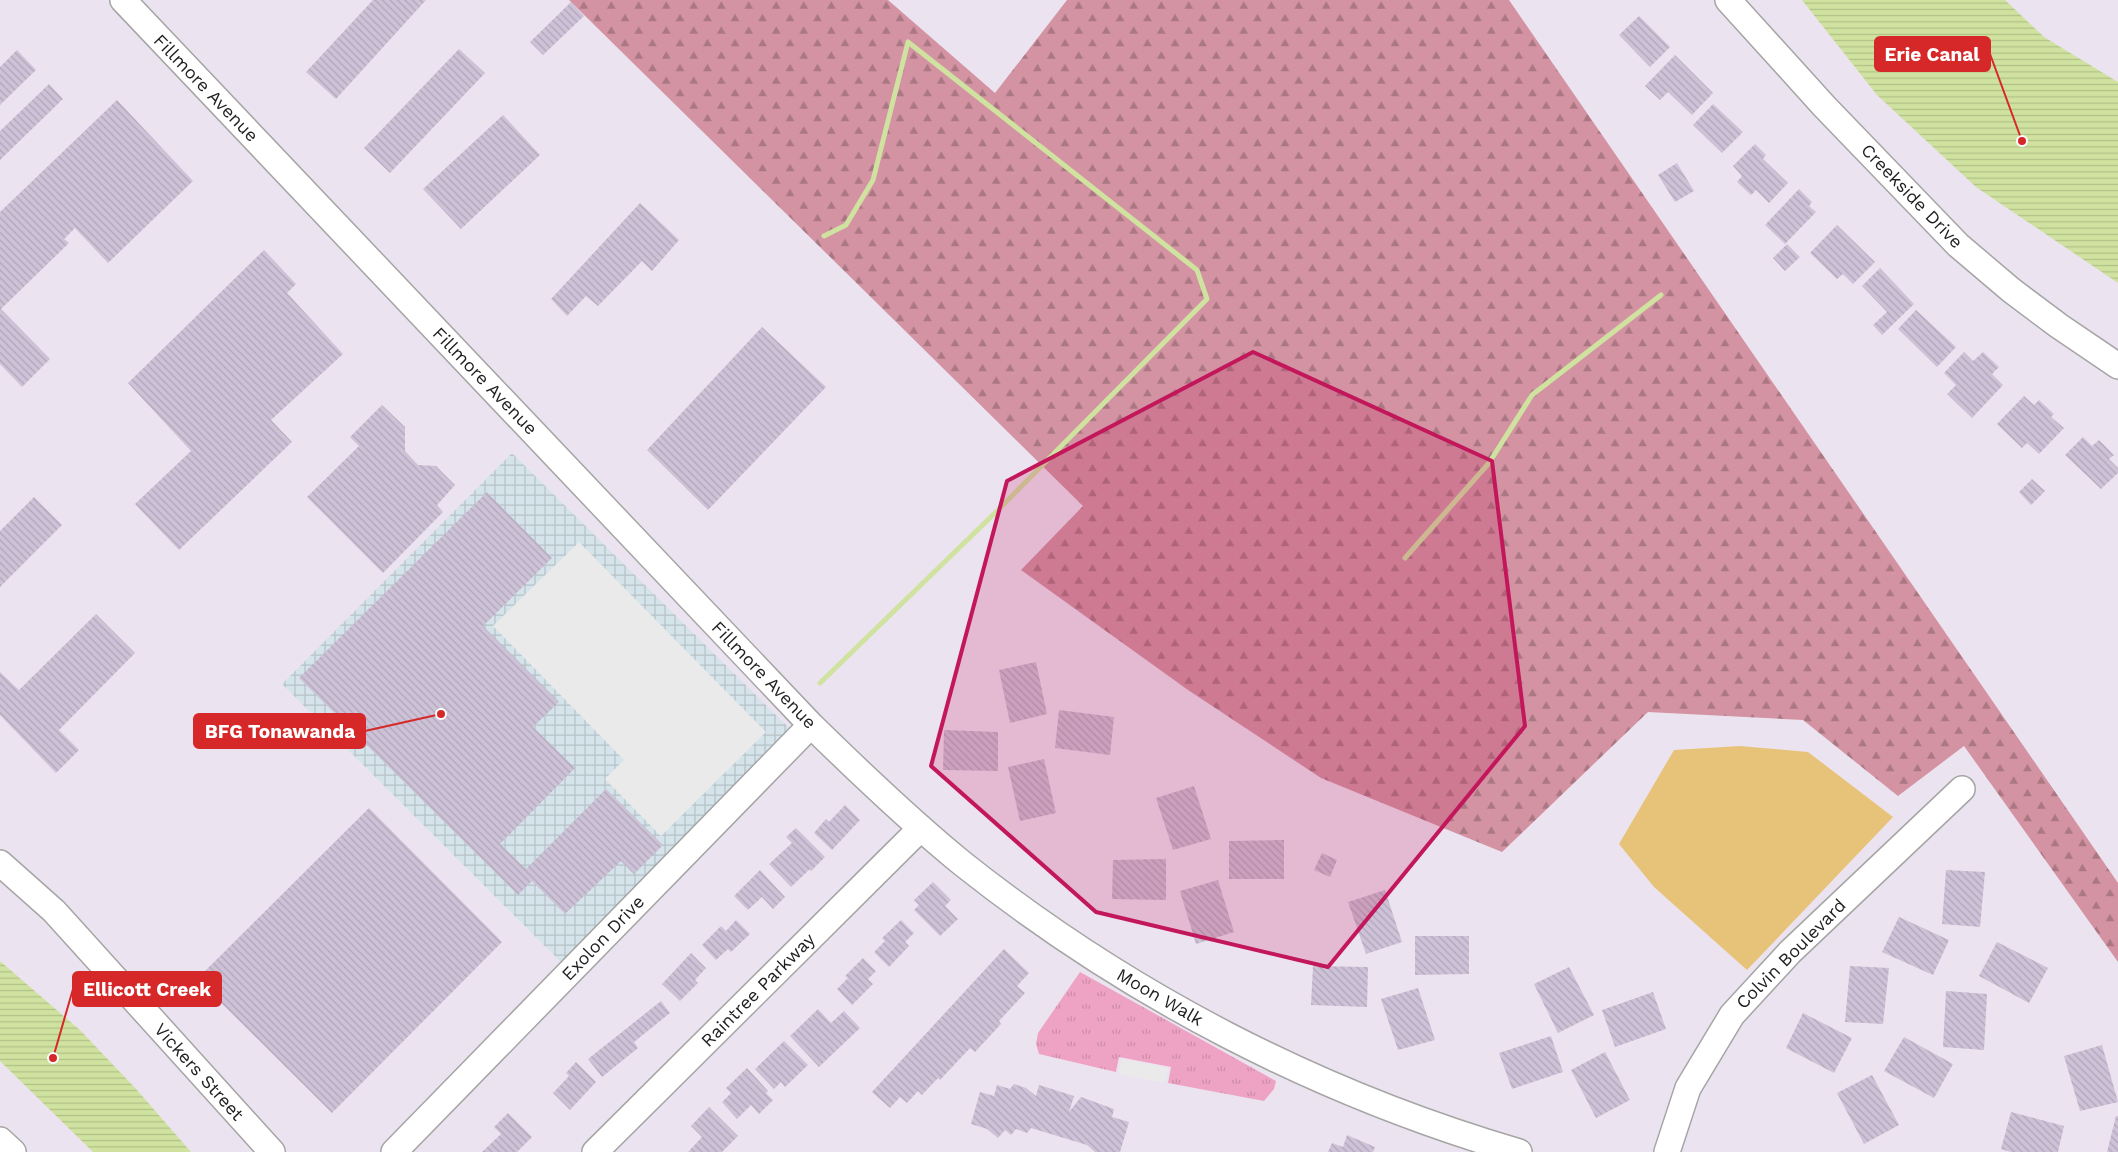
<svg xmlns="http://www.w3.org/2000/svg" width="2118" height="1152" font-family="'Work Sans',sans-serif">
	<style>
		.industrial { fill: url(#industrial-grid) }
		.grass { fill: url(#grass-tufts) }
		.forest { fill: url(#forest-firs) }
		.pitch { fill: #e7c379 }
		.parking { fill: #eaeaea }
		.water { fill: url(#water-rules) }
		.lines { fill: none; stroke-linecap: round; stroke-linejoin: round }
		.stream { stroke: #cfe29f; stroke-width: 5 }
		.building { fill: url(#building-back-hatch) }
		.minor-casing { stroke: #a5a5a5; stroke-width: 28 }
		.minor { stroke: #fff; stroke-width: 25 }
		.marked { fill: #c2185b; fill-opacity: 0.2; stroke: #c2185b; stroke-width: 4; stroke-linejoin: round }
		.labels { text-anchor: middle; stroke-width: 4.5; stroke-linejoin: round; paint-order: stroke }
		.street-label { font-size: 18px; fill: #1e1e1e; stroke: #fff }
		.leader { fill: none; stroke: #d62828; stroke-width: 2 }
		.callout-dot { fill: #d62828; stroke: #fff; stroke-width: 2 }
		.callout { fill: #d62828; stroke: #d62828; stroke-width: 2 }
		.callout-label { font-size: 19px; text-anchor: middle; font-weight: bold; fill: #fff }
	</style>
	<defs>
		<pattern id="industrial-grid" width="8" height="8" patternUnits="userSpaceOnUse" patternTransform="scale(1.25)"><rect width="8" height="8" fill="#d4e4ea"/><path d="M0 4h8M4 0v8" fill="none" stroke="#b6c3c8"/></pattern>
		<pattern id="grass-tufts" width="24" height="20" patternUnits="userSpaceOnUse" patternTransform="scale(1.25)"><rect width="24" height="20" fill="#efa3c4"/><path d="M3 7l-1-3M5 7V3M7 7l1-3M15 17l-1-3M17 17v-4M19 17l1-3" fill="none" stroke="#cc8ca8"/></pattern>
		<pattern id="forest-firs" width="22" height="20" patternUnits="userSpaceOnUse" patternTransform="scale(1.25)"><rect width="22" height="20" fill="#d393a2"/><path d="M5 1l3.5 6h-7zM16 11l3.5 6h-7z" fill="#ab7783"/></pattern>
		<pattern id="water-rules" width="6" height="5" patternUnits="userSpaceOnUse" patternTransform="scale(1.25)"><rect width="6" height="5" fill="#cfe29f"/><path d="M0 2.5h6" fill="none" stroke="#b1c188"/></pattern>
		<pattern id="building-back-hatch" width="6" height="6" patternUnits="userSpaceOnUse" patternTransform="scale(1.25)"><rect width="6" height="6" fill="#cdc2d7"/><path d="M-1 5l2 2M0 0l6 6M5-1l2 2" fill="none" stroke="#b0a6b8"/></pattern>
	</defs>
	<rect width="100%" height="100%" fill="#ece3f0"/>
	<!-- industrial -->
	<path class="industrial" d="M512,453L800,739L570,971L282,684Z"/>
	<!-- grass -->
	<path class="grass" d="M1080,972L1276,1081L1274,1089L1264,1101L1168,1083L1171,1067L1119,1057L1116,1072L1039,1054L1036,1044L1038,1033Z"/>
	<!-- forest -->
	<path class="forest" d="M569,0H888L995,93L1067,0H1509L2118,883V962L1964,746L1898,796L1803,720L1648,712L1502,852L1321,778L1188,690L1021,570L1083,506Z"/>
	<!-- pitch -->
	<path class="pitch" d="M1740,746L1808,752L1893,817L1747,970L1654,887L1619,844L1674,750Z"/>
	<!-- parking -->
	<path class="parking" d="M579,542L766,732L661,836L605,779L624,760L493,626Z
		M1122,1059L1168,1068L1165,1083L1119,1074Z"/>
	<!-- water -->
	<path class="water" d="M1802,0H2005L2044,37L2118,82V283L1976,187L1877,95Z
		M0,961L81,1031L137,1090L191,1152H93L0,1061Z"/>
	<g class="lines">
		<!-- stream -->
		<path class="stream" d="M1405,558L1489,463L1532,395L1661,295
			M820,683L997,511L1207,299L1197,270L908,42L873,180L846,225L824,236"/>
	</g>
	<!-- building -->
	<path class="building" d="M373,0H426L336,99L306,72Z
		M571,2L584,16L543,55L530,42Z
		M1639,16L1670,47L1650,67L1619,35Z
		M459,49L485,73L390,173L364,148Z
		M17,50L36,70L0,105V67Z
		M1675,55L1713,93L1692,115L1668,92L1660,100L1645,86Z
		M49,84L63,99L0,160V131Z
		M117,100L193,181L108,263L75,228L64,239L69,243L1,309L50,359L22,387L0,364V212Z
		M1713,104L1743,132L1722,153L1693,125Z
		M503,115L540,155L461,229L423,189Z
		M1755,144L1766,155L1763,159L1788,183L1769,203L1756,190L1751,195L1737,182L1742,176L1733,166Z
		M1677,163L1694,191L1675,202L1658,175Z
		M1799,189L1812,202L1809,206L1816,212L1785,244L1765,225Z
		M640,203L679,240L652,271L642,261L598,306L586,296L567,316L551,299Z
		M1837,225L1875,262L1853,284L1843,274L1837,279L1810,253Z
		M1787,244L1800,257L1785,271L1773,258Z
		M264,250L296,284L287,293L343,354L271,420L292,442L179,550L135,504L191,451L128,383Z
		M1880,268L1914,304L1882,335L1873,325L1887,312L1862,286Z
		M1916,310L1956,347L1937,367L1898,329Z
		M762,327L826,387L708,510L647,450Z
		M1964,352L1973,361L1983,352L1999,367L1992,374L2003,385L1972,418L1947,394L1956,385L1944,373Z
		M2024,396L2034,405L2039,400L2054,414L2051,417L2064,428L2039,454L2027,443L2022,448L1997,424Z
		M382,405L405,427V451L418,465L436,466L455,485L437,505L443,512L383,573L307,497L359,446L350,437Z
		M2083,437L2092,446L2099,440L2114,455L2109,459L2118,468V473L2101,489L2065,455Z
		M2032,479L2045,491L2031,505L2019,492Z
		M487,492L552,558L483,626L559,702L533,727L575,768L500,844L526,869L606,789L663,845L634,874L621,861L565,914L532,881L518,895L299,678Z
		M34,497L62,525L0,587V531Z
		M96,614L135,653L59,730L79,750L56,773L0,715V672L19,690Z
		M1036,662L1047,714L1010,723L999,670Z
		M1059,710L1114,717L1110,755L1055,748Z
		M944,730L998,732V771L943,770Z
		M1044,759L1056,813L1020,821L1008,767Z
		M1194,786L1211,839L1173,850L1156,798Z
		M845,805L860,820L832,850L814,833L826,819L829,822Z
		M369,808L502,942L332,1113L197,979Z
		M796,828L825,857L811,871L810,869L791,887L769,864L792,843L786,837Z
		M1284,840V879H1229V841Z
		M1322,853L1337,860L1330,877L1314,870Z
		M1166,859V900L1112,899L1113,860Z
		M760,870L785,897L773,909L762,897L748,910L734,896Z
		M1946,870L1985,872L1980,927L1942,924Z
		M1218,880L1234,932L1196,944L1180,891Z
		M933,882L951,900L945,906L958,919L940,936L914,910L919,905L914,900Z
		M1385,890L1402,942L1366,954L1348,902Z
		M1899,917L1949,940L1933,975L1882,952Z
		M736,920L750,934L731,952L728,949L716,960L702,945L721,926L726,931Z
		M901,920L914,933L905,942L909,946L889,967L874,952L885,941L882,938Z
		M1415,936H1469V974L1415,975Z
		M1997,942L2048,968L2029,1003L1979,976Z
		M1004,949L1029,973L1017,986L1025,993L999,1021L1001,1024L975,1052L970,1048L940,1080L938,1078L922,1095L918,1091L907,1103L900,1097L890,1108L872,1092Z
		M691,953L706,968L695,980L698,983L680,1001L662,984Z
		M863,958L876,971L868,979L873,984L852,1005L837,989L848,978L845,976Z
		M1313,966L1368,967L1367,1007L1311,1005Z
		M1850,966L1889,968L1883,1024L1845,1022Z
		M1569,967L1594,1015L1558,1033L1534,984Z
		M1418,988L1435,1040L1398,1050L1381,999Z
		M1946,991L1987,994L1984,1050L1943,1047Z
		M1653,992L1666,1029L1615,1047L1602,1010Z
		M661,1001L670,1013L634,1042L638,1048L602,1077L588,1059Z
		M818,1009L831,1023L844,1011L860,1028L819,1067L790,1036Z
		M1803,1013L1852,1038L1834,1073L1786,1048Z
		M1551,1036L1563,1072L1512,1089L1499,1053Z
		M1904,1037L1953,1064L1934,1098L1884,1071Z
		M784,1041L808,1065L785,1087L781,1082L774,1089L755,1069Z
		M2102,1045L2118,1102L2080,1111L2064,1056Z
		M1605,1052L1630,1100L1596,1118L1571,1070Z
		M576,1062L596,1082L570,1110L553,1093L569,1076L566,1073Z
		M747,1068L768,1091L766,1093L773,1100L759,1114L751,1105L737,1119L722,1102L731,1093L726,1088Z
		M1872,1075L1899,1125L1864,1144L1837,1093Z
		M1014,1084L1026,1088L1036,1096L1039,1085L1074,1096L1069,1112L1081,1097L1114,1109L1112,1117L1129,1122L1120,1152H1095L1087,1145L1031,1128L1027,1133L1016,1129L1011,1135L1005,1130L998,1138L987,1129L971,1124L980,1092L994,1096L997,1085L1010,1089Z
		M709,1107L738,1136L722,1152H688L702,1137L691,1126Z
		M2011,1112L2064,1126L2058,1152H2011L2001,1149Z
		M508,1113L532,1137L517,1152H482L501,1134L494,1127Z
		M2116,1116H2118V1152H2107Z
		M1347,1135L1375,1147L1373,1152H1328L1332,1143L1343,1147Z"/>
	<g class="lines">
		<!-- minor casing -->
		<g class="minor-casing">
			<path id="minor" d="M123,0L811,725C860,773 910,821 963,864C1128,995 1317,1093 1519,1152
				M1728,0L1824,106L1958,245L2011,290L2059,326L2118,366
				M0,863L54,911L272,1152
				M0,1140L13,1152
				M394,1152L811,725
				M595,1152L921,828
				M1667,1152L1688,1088L1732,1015L1790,952L1962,789"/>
		</g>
		<!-- minor -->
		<use href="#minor" class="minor"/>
	</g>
	<!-- marked area -->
	<path class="marked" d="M1253,352L1492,461L1525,726L1328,967L1096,912L931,766L1007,481Z"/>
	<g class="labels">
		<!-- street labels -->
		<g class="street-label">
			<text transform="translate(206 88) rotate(46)" y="6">Fillmore Avenue</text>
			<text transform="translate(1912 196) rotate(46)" y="6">Creekside Drive</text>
			<text transform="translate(485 381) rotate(46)" y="6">Fillmore Avenue</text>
			<text transform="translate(764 675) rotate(46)" y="6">Fillmore Avenue</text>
			<text transform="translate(603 938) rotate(-46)" y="6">Exolon Drive</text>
			<text transform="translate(1791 954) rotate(-45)" y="6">Colvin Boulevard</text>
			<text transform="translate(758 990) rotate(-45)" y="6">Raintree Parkway</text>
			<text transform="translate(1160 997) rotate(30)" y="6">Moon Walk</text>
			<text transform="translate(199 1072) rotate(48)" y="6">Vickers Street</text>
		</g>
	</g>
	<!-- callouts -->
	<path class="leader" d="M2022 141L1990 54M441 714L365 731M53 1058L73 989"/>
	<g class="callout-dot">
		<circle cx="2022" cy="141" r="5"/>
		<circle cx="441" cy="714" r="5"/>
		<circle cx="53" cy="1058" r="5"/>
	</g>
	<g class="callout">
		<rect x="1875" y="37" width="115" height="34" rx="5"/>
		<rect x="194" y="714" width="171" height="34" rx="5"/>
		<rect x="73" y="972" width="148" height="34" rx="5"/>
	</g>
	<g class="callout-label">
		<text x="1932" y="61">Erie Canal</text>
		<text x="280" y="738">BFG Tonawanda</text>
		<text x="147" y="996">Ellicott Creek</text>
	</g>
</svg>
